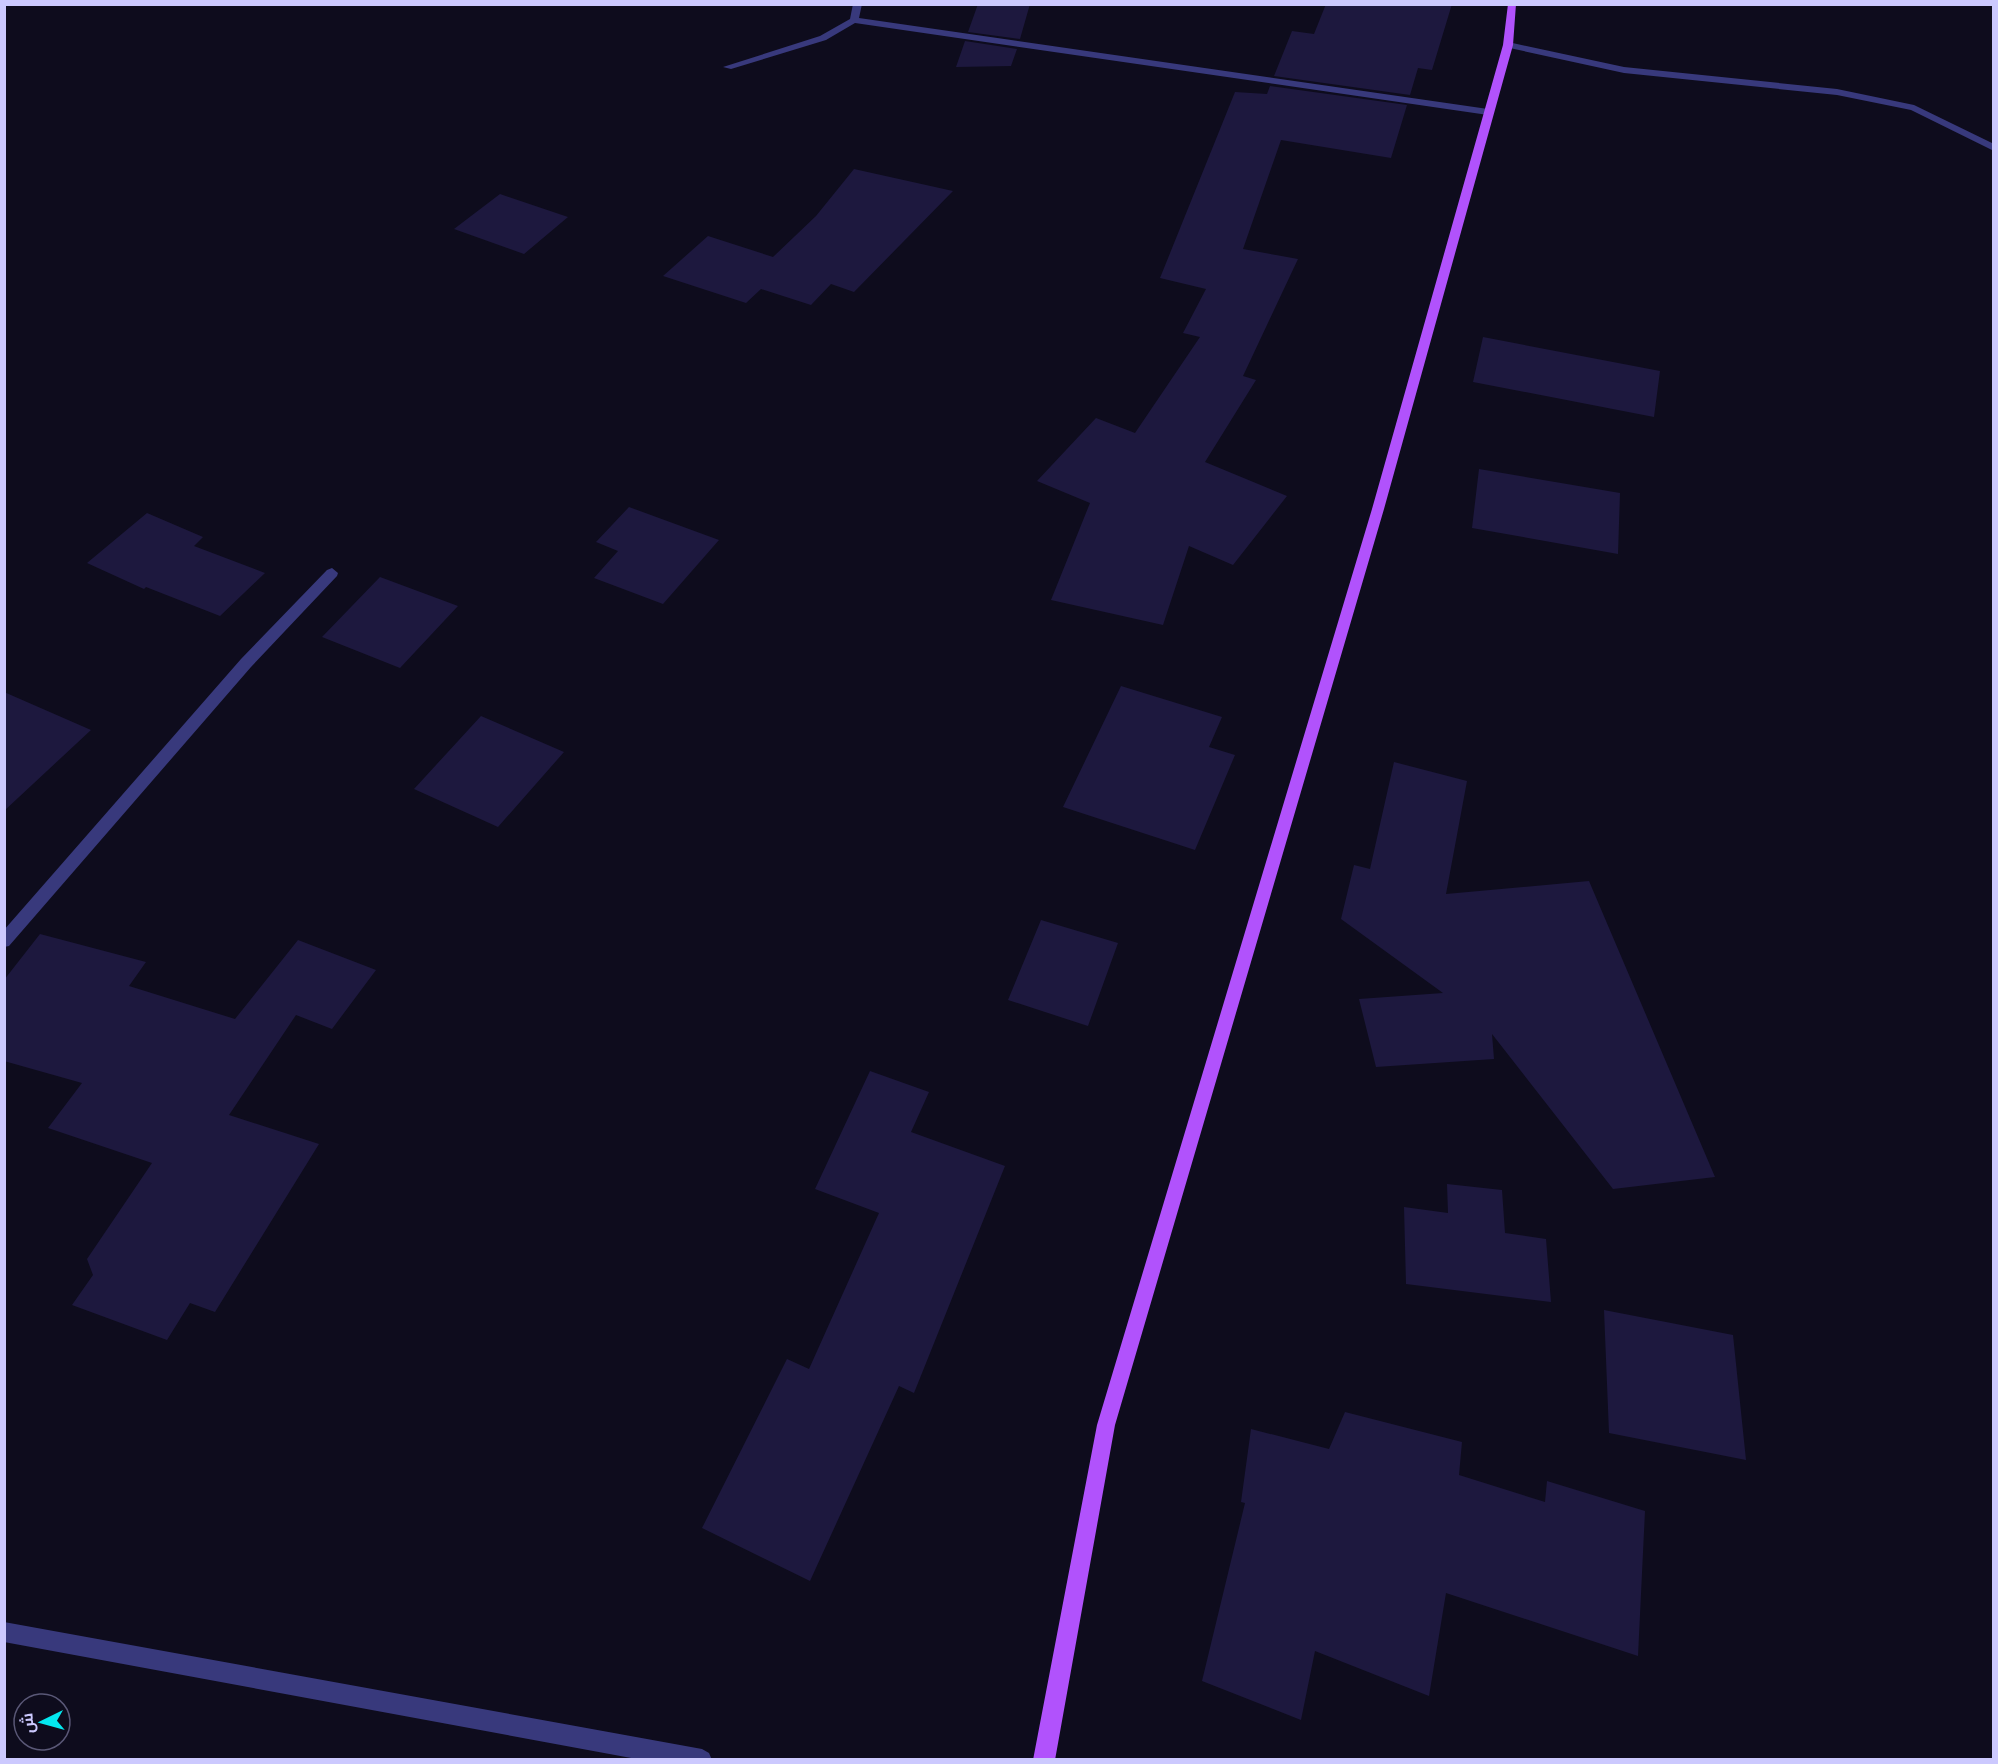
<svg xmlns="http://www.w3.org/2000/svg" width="1998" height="1764" font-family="Commissioner,Cairo,sans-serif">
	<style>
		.building { fill: #1d183e }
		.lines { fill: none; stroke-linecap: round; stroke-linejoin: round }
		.minor { fill: #38397c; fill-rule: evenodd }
		.major { fill: #b152fc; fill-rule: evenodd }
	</style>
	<rect width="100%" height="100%" fill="#0e0c1d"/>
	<!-- building -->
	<path class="building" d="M978,4H1030L1020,39L968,32Z
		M1326,4H1452L1432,70L1418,68L1410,95L1274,76L1292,31L1314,34Z
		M965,41L1017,49L1011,66L956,67Z
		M1270,86L1407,105L1391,158L1281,140L1243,249L1298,259L1243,376L1256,380L1205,462L1287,496L1233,565L1189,546L1163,625L1051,600L1090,503L1037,481L1096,418L1135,433L1200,337L1183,333L1206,289L1160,278L1235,92L1267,94Z
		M854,169L953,191L854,292L831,284L811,305L761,289L746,303L663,276L708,236L773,257L816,216Z
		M500,194L568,217L524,254L454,229Z
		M1483,337L1660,371L1654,417L1473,382Z
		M1479,469L1620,493L1618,554L1472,528Z
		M629,507L719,540L663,604L594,578L618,551L596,542Z
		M147,513L203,537L194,546L265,573L220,616L146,587L144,589L87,563Z
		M380,577L458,606L400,668L322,637Z
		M1121,686L1222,717L1209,747L1235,755L1195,850L1063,807Z
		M4,692L91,730L4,811Z
		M481,716L564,752L498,827L414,789Z
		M1394,762L1467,781L1446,894L1589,881L1715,1177L1613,1189L1492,1034L1494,1059L1376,1067L1359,999L1443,993L1341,919L1354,865L1370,869Z
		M1041,920L1118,943L1088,1026L1008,1000Z
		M40,934L146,962L129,986L235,1019L298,940L376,970L332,1029L296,1015L229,1115L319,1144L215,1312L190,1303L167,1340L72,1305L93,1275L87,1259L152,1163L48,1128L82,1083L4,1061V980Z
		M870,1071L929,1092L911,1132L1005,1166L914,1393L899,1386L810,1581L702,1528L787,1359L809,1369L879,1213L815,1189Z
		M1447,1184L1502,1190L1505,1233L1546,1239L1551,1302L1406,1284L1404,1207L1448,1213Z
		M1604,1310L1733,1335L1746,1460L1609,1433Z
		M1345,1412L1462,1442L1459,1475L1545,1502L1547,1481L1645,1511L1638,1656L1446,1593L1429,1696L1315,1651L1301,1720L1202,1681L1245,1503L1241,1502L1251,1429L1329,1449Z"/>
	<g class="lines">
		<!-- minor -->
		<path class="minor" d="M853,4H862L859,18L1488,109L1493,112L1488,115L855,23L826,40L731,69L723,67L820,36L850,19Z
			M1508,42L1624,67L1837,89L1914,105L1994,144V151L1911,110L1837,95L1624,73L1505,47L1503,45Z
			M332,568L338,573L337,576L251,667L9,946L4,947V930L241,659L327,570Z
			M4,1622L702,1749L709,1753L712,1760H642L4,1642Z"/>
		<!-- major -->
		<path class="major" d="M1508,4H1516L1513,45L1384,509L1115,1425L1055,1760H1033L1097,1425L1372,509L1503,45Z"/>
	</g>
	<!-- border -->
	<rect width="1998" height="1764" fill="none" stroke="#ccc9fe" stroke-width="12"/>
	<!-- north arrow -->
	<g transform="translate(42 1722) rotate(265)"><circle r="28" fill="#0e0c1d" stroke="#5a5877" stroke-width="1.5"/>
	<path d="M0-4.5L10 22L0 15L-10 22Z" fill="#04e8f0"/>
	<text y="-9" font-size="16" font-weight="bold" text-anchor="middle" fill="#ccc9fe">ش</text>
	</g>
</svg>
